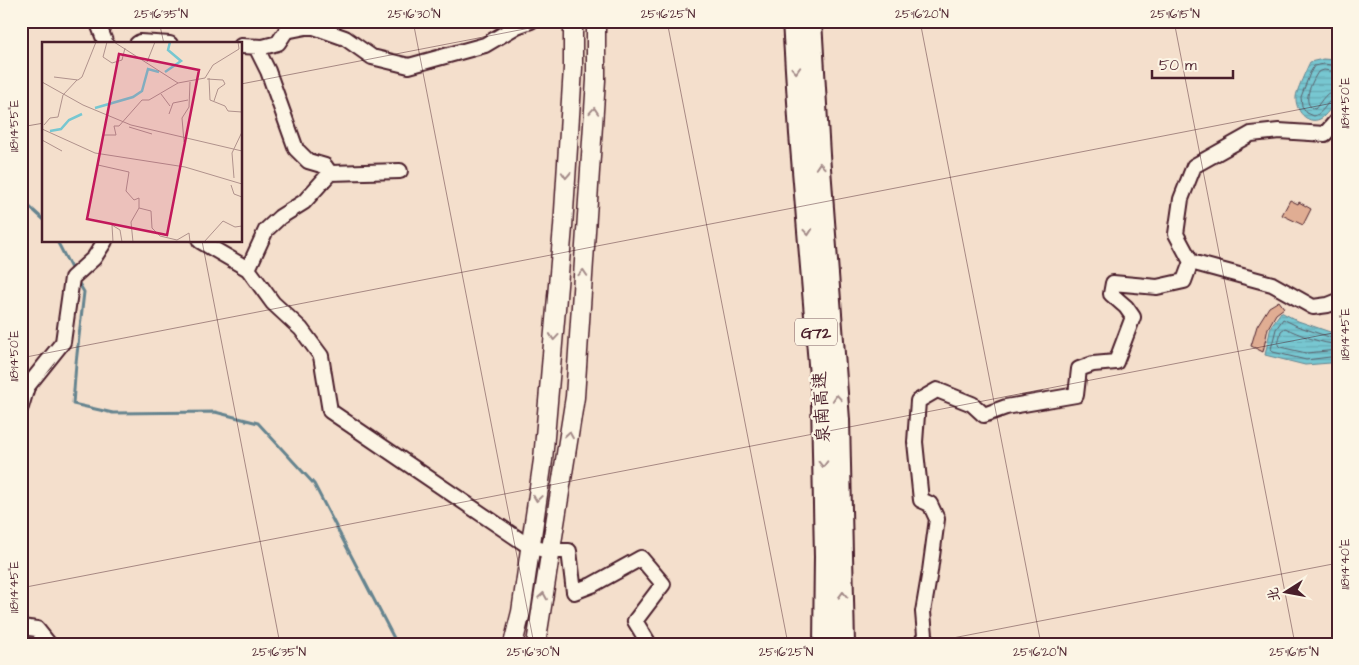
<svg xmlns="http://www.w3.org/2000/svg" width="1359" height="665" font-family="'Architects Daughter','LXGW WenKai TC',sans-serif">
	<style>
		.water { fill: url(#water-rules); stroke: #65848f }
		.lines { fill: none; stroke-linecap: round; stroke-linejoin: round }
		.shore { stroke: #5c626d; stroke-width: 1 }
		.stream { stroke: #65848f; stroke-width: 3 }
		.building { fill: #e0ad93; stroke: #4a1f2b }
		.minor-casing { stroke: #4a1f2b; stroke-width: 18 }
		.major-casing { stroke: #4a1f2b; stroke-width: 21 }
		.highway-casing { stroke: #4a1f2b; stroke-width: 24 }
		.minor { stroke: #fcf5e5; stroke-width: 14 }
		.major { stroke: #fcf5e5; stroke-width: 18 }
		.highway { stroke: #fcf5e5; stroke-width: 20 }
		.oneway { stroke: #a38a88 }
		.ticks { fill: none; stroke: #4a1f2b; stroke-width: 1; stroke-opacity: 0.45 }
		.labels { text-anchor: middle; stroke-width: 5; stroke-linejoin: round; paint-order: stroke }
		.shield { fill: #fcf5e5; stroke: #7f5f63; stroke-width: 1 }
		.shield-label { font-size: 16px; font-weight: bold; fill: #4a1f2b }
		.street-label { font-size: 18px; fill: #4a1f2b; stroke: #fcf5e5 }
		.inset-river { fill: none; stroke: #77c7d1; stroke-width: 2.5 }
		.inset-road { fill: none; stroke: #b0928c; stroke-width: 1 }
		.view { fill: #c2185b; fill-opacity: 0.15; stroke: #c2185b; stroke-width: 2.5 }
		.inset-edge { fill: none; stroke: #4a1f2b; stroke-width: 2.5 }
		.neatline { fill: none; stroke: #4a1f2b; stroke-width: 2 }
		.ticks-label { font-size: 12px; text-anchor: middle; fill: #4a1f2b }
	</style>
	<defs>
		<pattern id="water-rules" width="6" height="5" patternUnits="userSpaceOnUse" patternTransform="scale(1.25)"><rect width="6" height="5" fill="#77c7d1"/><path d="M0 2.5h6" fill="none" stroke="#68aab4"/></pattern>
	</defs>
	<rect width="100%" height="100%" fill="#f4dfcc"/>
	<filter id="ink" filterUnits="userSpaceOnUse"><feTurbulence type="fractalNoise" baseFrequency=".02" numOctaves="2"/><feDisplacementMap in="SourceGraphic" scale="10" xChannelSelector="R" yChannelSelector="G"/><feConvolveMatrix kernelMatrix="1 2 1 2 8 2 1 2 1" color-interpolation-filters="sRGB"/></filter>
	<g filter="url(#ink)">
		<!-- water -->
		<path class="water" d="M1323,59L1335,60L1338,64C1338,72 1340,93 1337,99C1335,103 1324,118 1320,119C1307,125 1295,110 1296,97C1296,92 1307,68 1310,62Z
			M1281,312L1298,321L1333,333H1338V361L1330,363L1305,365L1265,355L1271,326Z"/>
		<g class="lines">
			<!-- shore -->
			<path class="shore" d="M1338,66L1324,64L1314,66L1310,73L1301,97L1302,106L1307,113L1314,116C1325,113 1327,98 1338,96
				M1338,72L1324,70L1318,72C1312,81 1300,105 1315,109C1322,101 1326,90 1338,90
				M1338,338H1332L1297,326L1283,319L1276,329L1271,349L1273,352L1306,360L1338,356
				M1338,344C1324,345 1298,334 1285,328L1281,331L1278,345L1280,347L1306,353L1338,350"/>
			<!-- stream -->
			<path class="stream" d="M21,199L44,220
				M57,241L73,272
				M77,280L84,292L76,363L73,404L113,413L215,412L258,423L314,484L397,644"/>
		</g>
		<!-- building -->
		<path class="building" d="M1290,200L1298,204L1299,202L1311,209L1303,225L1282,215Z
			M1279,301L1284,308L1276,314L1268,328L1263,352L1251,346L1257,326L1269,307Z"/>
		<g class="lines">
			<!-- minor casing -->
			<g class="minor-casing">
				<path id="minor" d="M97,21L106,44
					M137,44L140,42L170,44
					M241,46L263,47L278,43L286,31L311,26L345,38L372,57L409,66L485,45L517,26L531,21
					M256,47L268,71L296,149L308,161L325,166L330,173L400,171
					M1338,119L1325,134L1279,131L1251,134L1194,166L1181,199L1176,234L1191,262L1272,284L1313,307L1328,305L1338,301
					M200,241L248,269L273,303L301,329L321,356L330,411L530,547L550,551H569L574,592L592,585L641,558L663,584L635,621L649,644
					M248,269L266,230L280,217L304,202L330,173
					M21,407L27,387L63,342L72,278L94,258L105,241
					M21,627L37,629L49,644
					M921,644L925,635L923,612L930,571L937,519L930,504L921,500L915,442L918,401L937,390L972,404L984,415L1006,407L1076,395L1079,369L1093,364L1116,362L1133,317L1126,307L1111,294L1113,283L1157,287L1184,281L1191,262"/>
			</g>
			<!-- major casing -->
			<g class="major-casing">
				<path id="major" d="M513,644L521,612L543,460L563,227L573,68V21
					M536,644L575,397L596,80V21"/>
			</g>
			<!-- highway casing -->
			<g class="highway-casing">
				<path id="highway" d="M793,21L800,134L822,400L825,557L824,644
					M811,21L819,155L839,420L844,644"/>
			</g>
			<!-- minor -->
			<use href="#minor" class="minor"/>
			<!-- major -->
			<use href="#major" class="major"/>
			<!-- highway -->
			<use href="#highway" class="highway"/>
		</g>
		<!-- one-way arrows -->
		<defs><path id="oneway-chevron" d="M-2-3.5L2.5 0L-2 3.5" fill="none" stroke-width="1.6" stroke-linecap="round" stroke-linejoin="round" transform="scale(1.25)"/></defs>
		<g class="oneway">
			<use href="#oneway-chevron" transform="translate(796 70) rotate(87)"/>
			<use href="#oneway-chevron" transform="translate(594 111) rotate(-86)"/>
			<use href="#oneway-chevron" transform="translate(820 166) rotate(-94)"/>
			<use href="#oneway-chevron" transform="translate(566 175) rotate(93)"/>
			<use href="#oneway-chevron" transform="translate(808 232) rotate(85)"/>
			<use href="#oneway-chevron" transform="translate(583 273) rotate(-86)"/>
			<use href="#oneway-chevron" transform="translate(554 337) rotate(95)"/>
			<use href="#oneway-chevron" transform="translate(837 398) rotate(-94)"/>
			<use href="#oneway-chevron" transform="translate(569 435) rotate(-81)"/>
			<use href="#oneway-chevron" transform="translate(823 464) rotate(89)"/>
			<use href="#oneway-chevron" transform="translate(537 498) rotate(98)"/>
			<use href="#oneway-chevron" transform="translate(843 595) rotate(-91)"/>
			<use href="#oneway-chevron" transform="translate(543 596) rotate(-81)"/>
		</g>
	</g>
	<!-- ticks -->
	<path class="ticks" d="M159,21L164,44M413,21L534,644M667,21L788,644M920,21L1041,644M1174,21L1295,644M241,84L566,21M21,127L44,123M202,241L280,644M21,358L1338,102M21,588L1338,332M21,615L27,644M922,644L1338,563"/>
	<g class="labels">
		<!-- shield labels -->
		<rect class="shield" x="795" y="318.5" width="42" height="27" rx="4"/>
		<g class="shield-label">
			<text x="816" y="338">G72</text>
		</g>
		<!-- street labels -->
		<g class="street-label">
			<text transform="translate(821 407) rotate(-93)" y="6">泉南高速</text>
		</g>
	</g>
	<!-- overview -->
	<g transform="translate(42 42)">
		<rect width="200" height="200" fill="#f4dfcc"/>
		<path class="inset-river" d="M123,30L139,19L126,8L128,0M53,66L91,55L100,49L106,27L117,30M8,89L19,87L27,78L40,72"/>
		<path class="inset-road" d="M65,0L61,15L70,21L80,18L83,6M72,0L136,41M105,20L113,0M12,35L36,38L40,35L54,0M167,36L168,58L183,64L186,69L200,70M165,37L181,38L183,42L176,47L172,59M0,40L41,63L89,83L200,109M119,52L128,64M127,72L131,61L146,58M2,83L8,76L16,75L21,53L35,38M87,85L110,92M0,87L53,111L143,125L200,142M0,98L20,109M142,100L140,76L147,65L148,40M192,136L190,111L200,90M189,143L192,152L200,155M97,166L109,169L110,186L118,194L135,198L147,191L148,200M71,200L70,183L78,188L80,200M91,200L89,180L97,166V156L92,158L84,149L87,130L56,123L61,93H74L72,84H77L100,58H107L136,41L163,36L171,23L197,7L196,0M162,200L181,179L193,185L200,184"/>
		<path class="view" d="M77,12L157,28L125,193L45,177Z"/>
		<rect width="200" height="200" class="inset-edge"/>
	</g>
	<!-- margin -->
	<rect width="1359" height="665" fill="none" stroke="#fcf5e5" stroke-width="55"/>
	<!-- north arrow -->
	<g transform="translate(1286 592) rotate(259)" stroke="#fcf5e5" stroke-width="4" paint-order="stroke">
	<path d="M0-4L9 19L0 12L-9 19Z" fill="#4a1f2b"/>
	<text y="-8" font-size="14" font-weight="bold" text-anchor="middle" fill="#4a1f2b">北</text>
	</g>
	<!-- scale -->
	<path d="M1152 70v8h81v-8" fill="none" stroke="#4a1f2b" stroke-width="2.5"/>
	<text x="1159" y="70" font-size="15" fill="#4a1f2b" stroke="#fcf5e5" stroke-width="4" paint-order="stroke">50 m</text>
	<rect x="28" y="28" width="1304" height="610" class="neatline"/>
	<g class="ticks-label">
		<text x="161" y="18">25°16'35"N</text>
		<text x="414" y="18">25°16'30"N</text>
		<text x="668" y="18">25°16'25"N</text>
		<text x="922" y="18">25°16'20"N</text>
		<text x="1175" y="18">25°16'15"N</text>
		<text transform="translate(1345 103) rotate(-90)" y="4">118°14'50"E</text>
		<text transform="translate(14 126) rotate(-90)" y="4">118°14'55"E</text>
		<text transform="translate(1345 334) rotate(-90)" y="4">118°14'45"E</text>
		<text transform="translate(14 356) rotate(-90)" y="4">118°14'50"E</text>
		<text transform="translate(1345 564) rotate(-90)" y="4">118°14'40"E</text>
		<text transform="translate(14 587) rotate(-90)" y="4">118°14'45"E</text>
		<text x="279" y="656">25°16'35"N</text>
		<text x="533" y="656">25°16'30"N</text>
		<text x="786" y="656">25°16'25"N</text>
		<text x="1040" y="656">25°16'20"N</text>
		<text x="1294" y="656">25°16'15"N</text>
	</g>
</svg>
